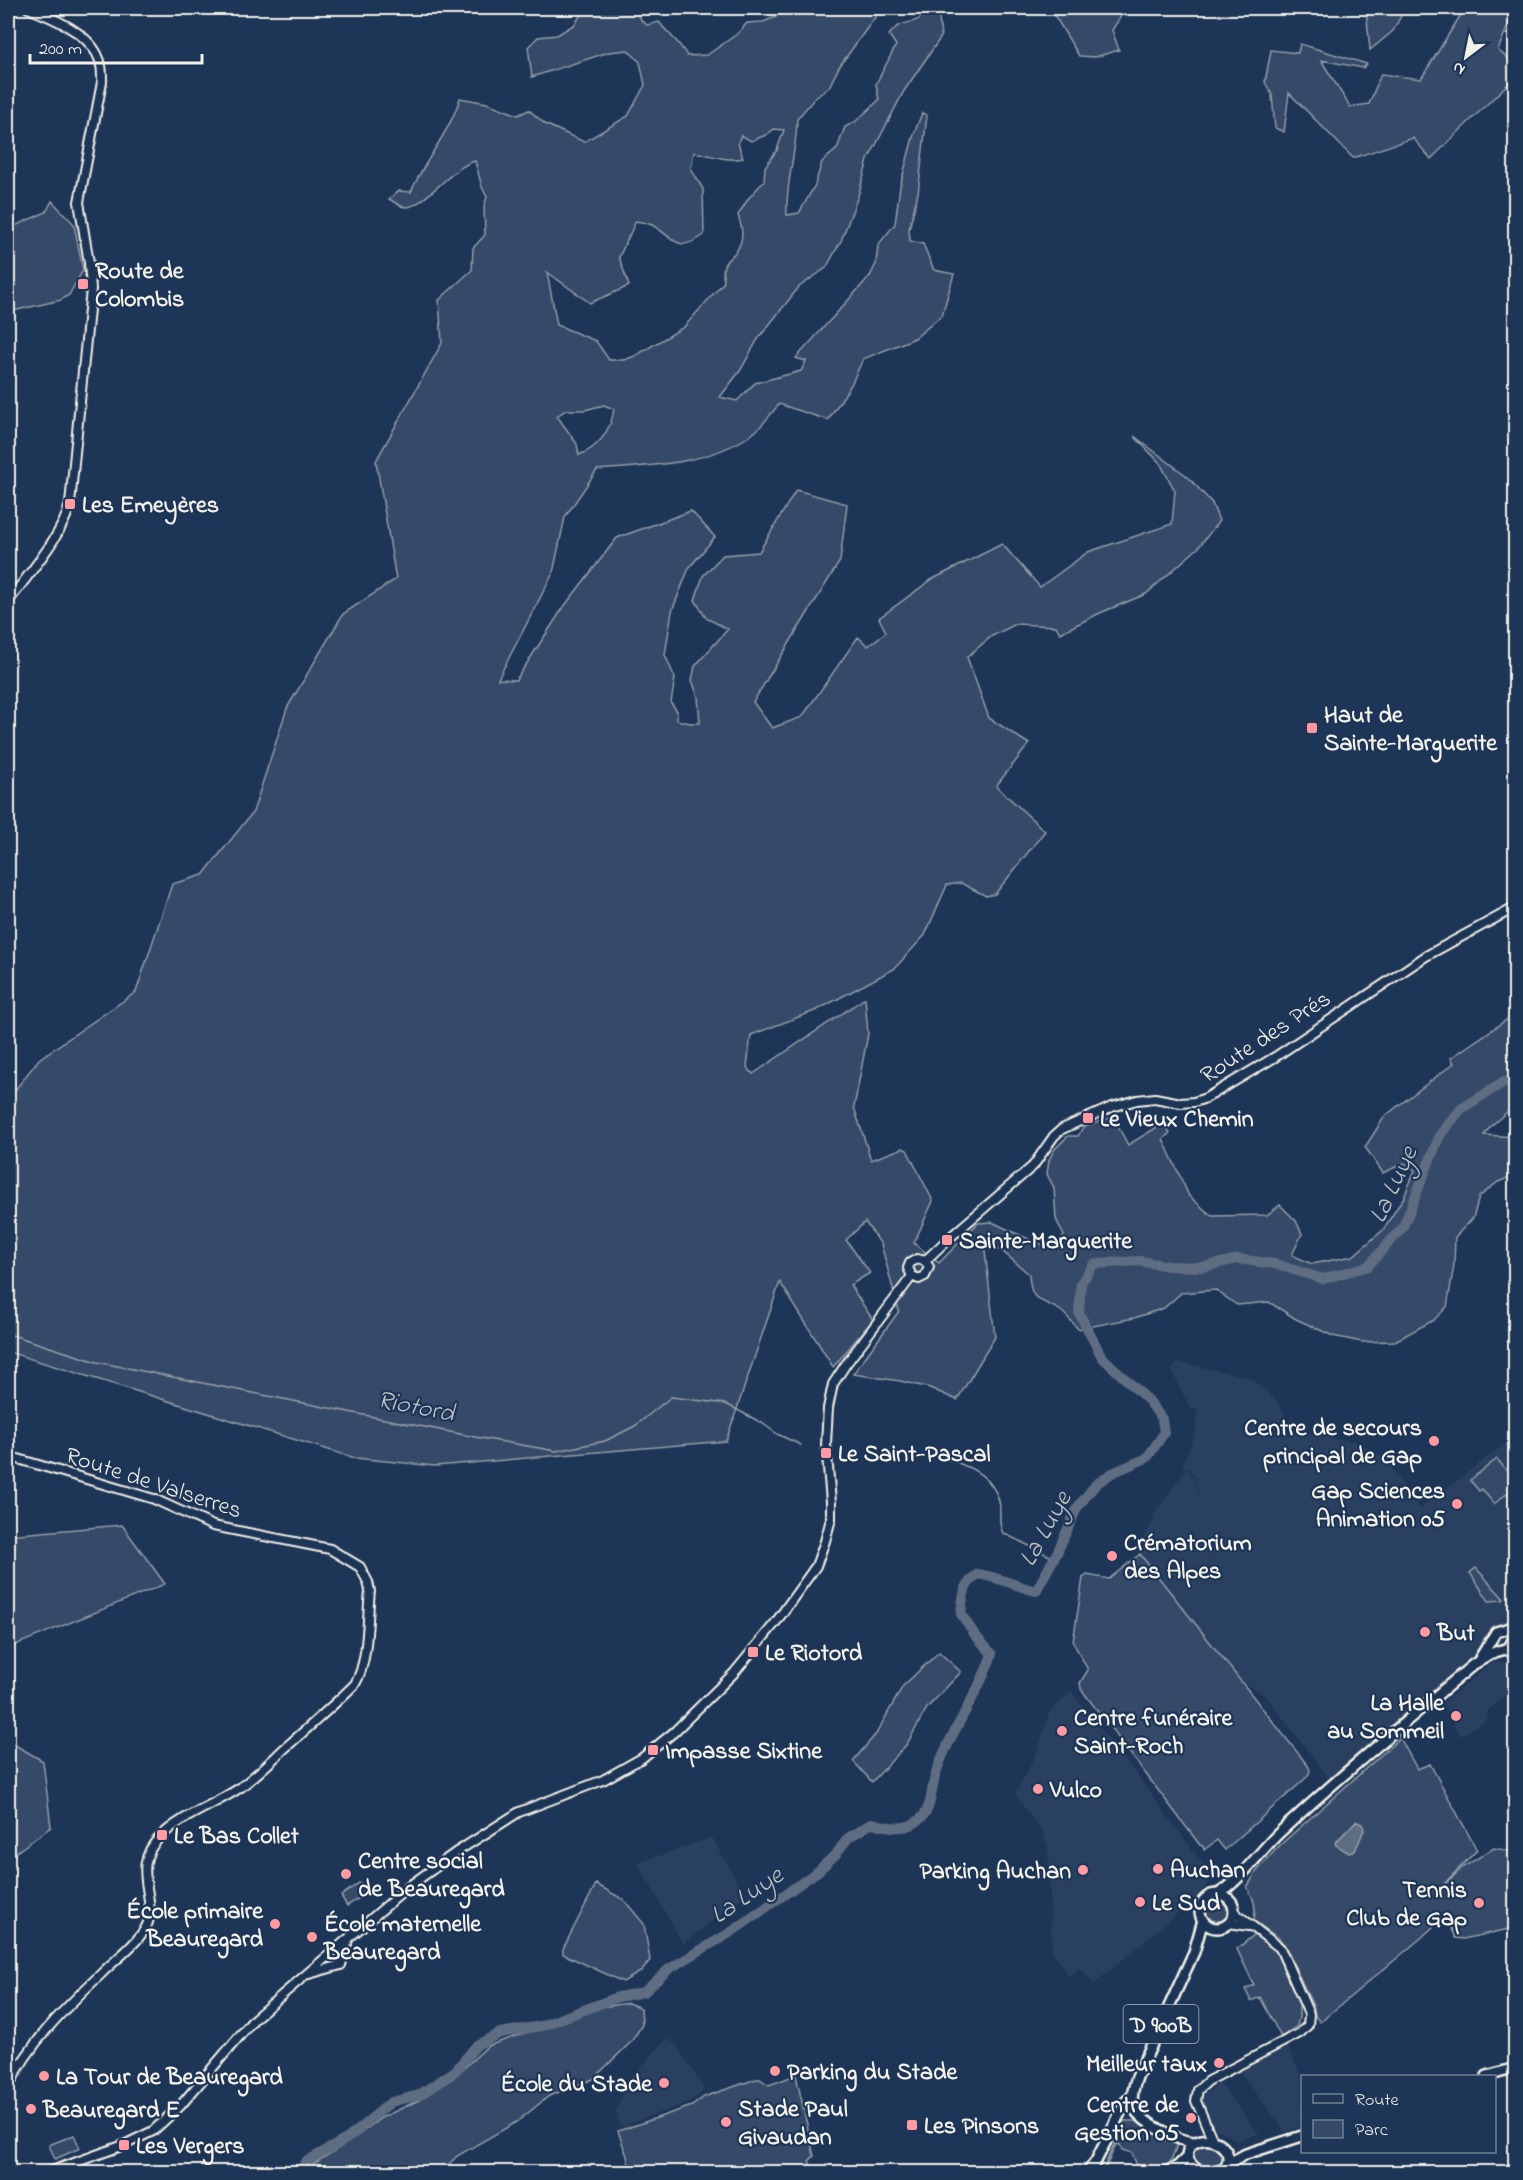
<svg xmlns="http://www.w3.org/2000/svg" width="1523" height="2180" font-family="'Indie Flower',sans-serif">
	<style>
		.built { fill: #2a4060 }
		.green { fill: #354a67; stroke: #949ea8; stroke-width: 1.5; fill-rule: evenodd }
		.water { fill: #5e6d82; stroke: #9aa2ab; stroke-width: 1.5 }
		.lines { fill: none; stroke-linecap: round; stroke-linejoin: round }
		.stream { stroke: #9aa2ab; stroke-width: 1.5 }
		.river { stroke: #5e6d82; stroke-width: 10 }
		.minor-casing { stroke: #f4f1e8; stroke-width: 12 }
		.major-casing { stroke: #f4f1e8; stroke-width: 14 }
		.minor { stroke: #1d3557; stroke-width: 8 }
		.major { stroke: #1d3557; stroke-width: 9 }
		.poi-dot { fill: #ff9aa2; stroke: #1d3557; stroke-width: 2 }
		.labels { text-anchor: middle; stroke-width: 4.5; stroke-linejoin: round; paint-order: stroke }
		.shield { fill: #1d3557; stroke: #b4b9bc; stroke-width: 1.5 }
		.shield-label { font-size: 22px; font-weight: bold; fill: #f4f1e8 }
		.poi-label { font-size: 24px; font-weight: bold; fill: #f4f1e8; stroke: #1d3557; text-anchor: start }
		.street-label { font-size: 24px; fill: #f4f1e8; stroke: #1d3557 }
		.water-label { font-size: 26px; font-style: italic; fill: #c0c3c4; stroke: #1d3557 }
	</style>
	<rect width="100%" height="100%" fill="#1d3557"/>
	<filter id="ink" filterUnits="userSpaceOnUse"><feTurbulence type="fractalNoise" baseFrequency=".0167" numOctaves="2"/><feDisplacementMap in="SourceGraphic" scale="12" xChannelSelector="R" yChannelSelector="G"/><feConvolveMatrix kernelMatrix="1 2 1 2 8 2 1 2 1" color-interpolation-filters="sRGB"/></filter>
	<g filter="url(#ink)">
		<!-- built -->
		<path class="built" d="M1178,1362L1239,1375L1254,1380L1278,1402L1289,1424L1320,1437L1357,1442L1371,1449L1387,1461L1420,1509L1515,1436V1614L1488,1639V1643L1469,1666L1395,1729L1392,1726L1331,1781L1266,1696L1243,1682L1136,1550L1153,1521V1516L1185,1470L1190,1472L1193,1477L1202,1504L1194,1475L1190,1470L1182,1467L1196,1430L1197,1410L1190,1408L1171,1370Z
			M1507,1661L1515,1665V1688L1486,1712L1489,1718L1460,1736L1442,1703L1493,1662Z
			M1071,1691L1136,1774L1213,1877L1198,1896L1094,1984L1080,1968L1069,1976L1052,1951L1048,1848L1042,1831L1015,1795L1038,1750L1049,1713Z
			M712,1837L746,1897L740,1899L683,1944L638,1863Z
			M668,2038L677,2046L705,2090L689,2102L620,2127L616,2112L628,2080Z
			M1286,2044L1302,2078V2126L1285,2132L1238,2069Z
			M1220,2083L1259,2134L1237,2141L1218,2130L1208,2118L1200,2097Z"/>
		<!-- green -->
		<path class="green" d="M574,8H637L641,20L647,25L659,22C668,34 680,42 687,56L707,55L737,34L747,23L763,22L776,17L773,8H869L876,16L839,67L829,87L814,99L797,119C797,151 785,183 787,215L799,213L815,185L822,162L837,149L845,127L855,122L879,100L876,84L896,45L889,35C892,32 894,29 897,27C907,20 922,25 926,8H938L941,37L904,91L868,160L858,196L841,241L826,268L799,287L758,339L740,371L720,397L737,401L755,383L801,371L806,361L796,358L870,276L876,264L878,245L895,224L900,186L914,134L922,113L927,115L918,193L909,229L910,241L923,244L934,270L954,274L942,315L915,338L863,359L851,385L828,420L779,404C771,414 761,428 751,435C706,465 649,466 597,470L565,517L553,573L498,679L516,680L563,608L617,538L691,511L715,537L689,568L672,611L665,655L675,678L671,703L677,711V720L690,723H700L698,697L692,680L695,666L728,629L706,618L695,600L703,576L723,555L759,552L796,490L847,504L840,561L753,702L772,728L802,717L858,637L868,646L886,632L879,618L931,580L1002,544L1040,587L1088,552L1172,524L1175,491L1160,463L1134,436L1187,476L1212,503L1219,521L1198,548L1146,594L1100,613L1060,633L1056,626L1016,624L992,636L967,657L989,718L1029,744L996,786L1045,831L995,894L986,896L961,883L947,885L925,935L894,969L817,1010L751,1035L747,1067L753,1074L865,998L868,1034L854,1107L871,1160L903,1148L907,1150L933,1201L914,1243L939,1263L978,1223L992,1222L1037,1243L1053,1246L1064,1236L1056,1219L1054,1188L1047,1174L1049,1160L1054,1150L1068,1136H1078L1083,1127L1113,1117L1128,1145L1164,1123L1170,1133L1163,1139L1189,1196L1212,1216L1267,1215L1280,1205L1296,1221L1302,1234L1292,1255L1312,1264L1353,1256L1383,1230L1404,1197L1415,1170L1404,1163L1383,1173L1365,1147L1385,1116L1454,1063L1451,1058L1515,1014V1105L1491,1126L1484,1135L1515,1137V1175L1498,1182L1479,1197L1473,1218L1455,1237L1454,1265L1447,1307L1434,1320L1395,1341L1362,1342L1333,1336L1296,1319L1269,1302L1237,1305L1215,1290L1181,1293L1164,1308L1134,1318L1078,1329C1073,1323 1067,1316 1061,1311C1040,1297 1031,1306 1029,1274L1003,1252L984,1243L995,1337L957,1400L930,1388L900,1381L853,1374L899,1311L881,1244L865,1222L846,1240L870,1273L850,1285L873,1320L833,1367L780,1282L726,1441L435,1466L355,1458L8,1352V1123L9,1098L39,1059L136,992L172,884L203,875L253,812L287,708L343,614L396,579L376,461L442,343L439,300L472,270L473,248L485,235L484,206L487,197L482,187L475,161C451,167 424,207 406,207C400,207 395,202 389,199L398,191L411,192C425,159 450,132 460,98L487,103L518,115L529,110L545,124L584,142L628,116L645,85L640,62L628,50L609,52L532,77L528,47L538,37L557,35L575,24L582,13ZM774,129L784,130L777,150L765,167L764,181L748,199L738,215C741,225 744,234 740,244C734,262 719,255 724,282L684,327L635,356L624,360H609L596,341L557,325L547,272L590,303L629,286L619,257L636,221C642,222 649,223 654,226C675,239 678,254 704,235L703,189L691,169L694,152C711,155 727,162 743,158L738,143L741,135L751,141L766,135ZM604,405L614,409C611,429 599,448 579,455L577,444L557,416L566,410H585Z
			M1050,8H1126L1112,30L1119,50L1095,57L1079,56Z
			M1366,8H1405L1393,31L1370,50Z
			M1465,8H1515L1498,50L1510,60L1515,55V77L1431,159L1413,138L1353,158L1289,93L1284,132L1275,128L1272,95L1265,82L1271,50L1298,53L1300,44L1367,64L1363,68L1321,60L1350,107L1369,104L1381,74L1421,79Z
			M52,201L74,224L83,270L69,295L61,300L8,312V229L46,212Z
			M1497,1459L1506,1470L1509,1467L1515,1475V1487L1494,1504L1482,1489L1479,1491L1470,1480Z
			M122,1525L165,1584L8,1648V1535Z
			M1140,1554L1309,1767L1310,1771L1307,1777L1225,1850L1217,1840L1204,1850L1203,1846L1200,1845L1081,1689L1080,1683L1088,1670L1073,1642L1083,1578L1087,1575L1109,1579Z
			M1476,1568L1504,1599L1503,1600L1489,1601L1470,1573Z
			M939,1652L961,1672L927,1708L907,1744L872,1782L853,1761L876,1734L903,1686Z
			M1400,1738L1417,1769L1430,1764L1477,1850L1436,1892L1441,1899L1438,1891L1463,1867L1494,1848L1515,1852V1933L1514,1928L1463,1939L1455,1938L1449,1924L1447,1914L1420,1939L1320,2022L1315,2016L1314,2008L1285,1946L1280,1939L1254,1921C1256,1907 1255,1900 1247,1887L1257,1871L1279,1846Z
			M8,1741L43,1761L51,1827L8,1858Z
			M359,1883H361L366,1894L347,1906L341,1896Z
			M596,1884L624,1900L644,1924L650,1960L642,1971L623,1982L563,1954V1949Z
			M1205 1912a12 12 0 1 1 24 0a12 12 0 1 1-24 0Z
			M1254,1935L1275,1950L1299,2002V2018L1297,2026L1281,2037L1260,1997L1251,2001L1245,1989L1254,1985L1237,1949Z
			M628,2003L641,2008L642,2025L631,2042L593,2079L549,2096L518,2121L457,2156L441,2172H303L305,2169L349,2142L381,2118L419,2100L453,2078L488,2046L596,2008Z
			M796,2075L814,2156L809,2161L814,2172H630L627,2156L618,2131L692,2106L704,2097L756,2079H760L769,2085Z
			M1124,2121H1137L1178,2143L1169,2165L1153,2172H1138V2168L1132,2153L1122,2150L1120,2145L1116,2144L1104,2172H1102Z
			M74,2135L80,2148L55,2159L49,2145Z
			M1202,2144L1213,2145L1223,2151L1224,2160L1222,2165L1211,2170L1197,2166L1192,2157C1193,2150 1195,2147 1202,2144Z"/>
		<!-- water -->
		<path class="water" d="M1356,1821L1363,1825L1364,1830L1355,1851L1349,1853L1336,1845L1335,1843Z"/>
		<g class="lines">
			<!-- stream -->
			<path class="stream" d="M8,1339L12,1335L97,1362L475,1437L556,1451L605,1441L635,1426L671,1397L726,1404L762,1423L777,1434L801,1445
				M928,1453C956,1463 990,1468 999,1501C1002,1512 997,1523 1003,1533L1054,1558"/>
			<!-- river -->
			<path class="river" d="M300,2172L305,2162L348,2138L391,2102L419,2095L455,2071L477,2045L500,2033L541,2026L618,1997L644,1992L669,1969L733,1931L818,1871L836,1854L848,1838L872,1823C887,1827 907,1832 920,1819C932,1809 931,1790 935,1776C949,1732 978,1697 992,1654L975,1635L961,1614C963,1597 963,1584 978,1574C998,1577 1016,1586 1036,1591L1057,1553L1077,1508L1096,1484L1112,1473L1147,1458L1164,1433L1162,1419L1149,1401L1102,1357L1079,1313L1081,1283L1094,1264L1139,1261L1169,1266L1203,1267L1237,1259L1275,1264L1323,1279L1368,1266L1403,1227L1440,1135L1461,1109L1504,1082L1516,1079"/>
			<!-- minor casing -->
			<g class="minor-casing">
				<path id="minor" d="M8,602C27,576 63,535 70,504L91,289L89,263L79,202L102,82C102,72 102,63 97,54C85,31 51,17 28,8
					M925,1261L947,1240L1033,1166L1054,1136L1062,1129L1112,1107L1137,1100L1155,1098L1181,1103L1194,1102L1206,1098L1275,1057L1426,956L1516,907
					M912,1276L919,1279L925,1276L929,1267L925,1261
					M912,1276L908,1268L910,1263L917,1259L925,1261
					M8,1456L154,1499L213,1526L330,1549L360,1567L368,1582L370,1591C367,1618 369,1661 355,1684C333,1706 309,1727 285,1748C271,1761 257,1775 241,1787C215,1805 182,1815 160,1837C128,1868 160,1900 146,1927C136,1945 116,1959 102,1973C66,2007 29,2043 8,2088
					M1506,1650L1516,1655
					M1229,1923L1249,1926
					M309,1974L341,1965L348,1940
					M1213,2141L1196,2101L1198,2090L1208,2081L1300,2033L1308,2025L1309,2014L1280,1948L1234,1912
					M49,2172L124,2145L153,2131L181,2105L254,2019L412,1884L458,1851L519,1812L603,1780L642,1758L674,1732L734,1673L776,1622L816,1566L825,1541L831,1519V1502L826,1444L828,1408L833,1384L846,1364L912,1276"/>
			</g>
			<!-- major casing -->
			<g class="major-casing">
				<path id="major" d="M1480,1658L1496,1632L1516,1626
					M1218,1894C1238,1883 1261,1850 1279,1833C1342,1774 1409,1719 1474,1664L1495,1652L1509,1648L1516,1634
					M1200 1911a17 17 0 1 1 34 0a17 17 0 1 1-34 0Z
					M1487,2076L1516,2068
					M1196,2142C1179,2142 1137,2121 1133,2105C1131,2095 1134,2086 1137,2077L1194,1952L1203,1920
					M1227,2164L1246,2154L1302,2136
					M1088,2172L1096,2161L1126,2101L1132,2097
					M1166,2172L1178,2166L1188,2156
					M1204,2172C1190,2169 1179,2151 1196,2142C1217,2131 1243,2160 1218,2172"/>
			</g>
			<!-- minor -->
			<use href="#minor" class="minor"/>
			<!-- major -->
			<use href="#major" class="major"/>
		</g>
	</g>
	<!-- markers -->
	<g class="poi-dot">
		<rect x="77" y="278" width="12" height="12" rx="3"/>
		<rect x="64" y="498" width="12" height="12" rx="3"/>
		<rect x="1306" y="722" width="12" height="12" rx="3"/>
		<rect x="1082" y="1112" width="12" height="12" rx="3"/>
		<rect x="941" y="1234" width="12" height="12" rx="3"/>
		<circle cx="1434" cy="1441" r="6"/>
		<rect x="820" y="1447" width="12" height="12" rx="3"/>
		<circle cx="1457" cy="1504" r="6"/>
		<circle cx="1112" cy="1556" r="6"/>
		<circle cx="1425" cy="1632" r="6"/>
		<rect x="747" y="1646" width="12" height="12" rx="3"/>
		<circle cx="1456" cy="1716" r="6"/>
		<circle cx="1062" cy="1731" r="6"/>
		<rect x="647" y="1744" width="12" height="12" rx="3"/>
		<circle cx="1038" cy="1789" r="6"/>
		<rect x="156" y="1829" width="12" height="12" rx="3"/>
		<circle cx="1158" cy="1869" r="6"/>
		<circle cx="1083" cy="1870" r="6"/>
		<circle cx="346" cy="1874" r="6"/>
		<circle cx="1140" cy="1902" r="6"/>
		<circle cx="1479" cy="1903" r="6"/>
		<circle cx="275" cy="1924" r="6"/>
		<circle cx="312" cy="1937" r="6"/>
		<circle cx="1219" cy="2063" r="6"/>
		<circle cx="775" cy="2071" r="6"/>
		<circle cx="44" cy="2076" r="6"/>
		<circle cx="664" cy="2083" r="6"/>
		<circle cx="31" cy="2109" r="6"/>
		<circle cx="1191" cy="2118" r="6"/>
		<circle cx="726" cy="2122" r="6"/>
		<rect x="906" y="2119" width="12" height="12" rx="3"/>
		<rect x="118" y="2139" width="12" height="12" rx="3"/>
	</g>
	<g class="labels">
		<!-- shield labels -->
		<rect class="shield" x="1123.5" y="2005" width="75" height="38" rx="4.5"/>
		<g class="shield-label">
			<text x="1161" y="2032">D 900B</text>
		</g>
		<!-- poi labels -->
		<g class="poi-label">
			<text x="95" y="278">Route de<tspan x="95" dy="28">Colombis</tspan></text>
			<text x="82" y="512">Les Emeyères</text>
			<text x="1324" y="722">Haut de<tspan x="1324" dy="28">Sainte-Marguerite</tspan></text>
			<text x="1100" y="1126">Le Vieux Chemin</text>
			<text x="959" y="1248">Sainte-Marguerite</text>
			<text x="1422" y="1435" text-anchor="end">Centre de secours<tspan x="1422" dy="28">principal de Gap</tspan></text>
			<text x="838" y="1461">Le Saint-Pascal</text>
			<text x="1445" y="1498" text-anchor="end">Gap Sciences<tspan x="1445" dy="28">Animation 05</tspan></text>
			<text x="1124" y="1550">Crématorium<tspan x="1124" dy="28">des Alpes</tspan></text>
			<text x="1437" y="1640">But</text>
			<text x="765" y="1660">Le Riotord</text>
			<text x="1444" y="1710" text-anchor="end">La Halle<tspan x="1444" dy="28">au Sommeil</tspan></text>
			<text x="1074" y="1725">Centre funéraire<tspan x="1074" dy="28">Saint-Roch</tspan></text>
			<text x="665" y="1758">Impasse Sixtine</text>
			<text x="1050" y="1797">Vulco</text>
			<text x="174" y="1843">Le Bas Collet</text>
			<text x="358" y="1868">Centre social<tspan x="358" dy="28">de Beauregard</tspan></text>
			<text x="1170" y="1877">Auchan</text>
			<text x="1071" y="1878" text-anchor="end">Parking Auchan</text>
			<text x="1467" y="1897" text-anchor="end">Tennis<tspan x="1467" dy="28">Club de Gap</tspan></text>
			<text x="1152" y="1910">Le Sud</text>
			<text x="263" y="1918" text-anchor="end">École primaire<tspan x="263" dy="28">Beauregard</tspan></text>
			<text x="324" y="1931">École maternelle<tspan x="324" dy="28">Beauregard</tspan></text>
			<text x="1207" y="2071" text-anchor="end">Meilleur taux</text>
			<text x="787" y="2079">Parking du Stade</text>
			<text x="56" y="2084">La Tour de Beauregard</text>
			<text x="652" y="2091" text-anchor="end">École du Stade</text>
			<text x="1179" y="2112" text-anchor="end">Centre de<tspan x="1179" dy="28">Gestion 05</tspan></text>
			<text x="738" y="2116">Stade Paul<tspan x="738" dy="28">Givaudan</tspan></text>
			<text x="43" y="2117">Beauregard E</text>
			<text x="924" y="2133">Les Pinsons</text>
			<text x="136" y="2153">Les Vergers</text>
		</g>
		<!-- street labels -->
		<g class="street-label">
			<text transform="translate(1265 1036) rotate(-33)" y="8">Route des Prés</text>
			<text transform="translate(154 1482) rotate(18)" y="8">Route de Valserres</text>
		</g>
		<!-- water labels -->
		<g class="water-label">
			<text transform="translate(1392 1184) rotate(-65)" y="9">La Luye</text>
			<text transform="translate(416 1405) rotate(11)" y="9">Riotord</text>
			<text transform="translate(1044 1528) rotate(-61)" y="9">La Luye</text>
			<text transform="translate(746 1894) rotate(-34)" y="9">La Luye</text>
		</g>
	</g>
	<!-- margin -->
	<rect width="1523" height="2180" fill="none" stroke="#1d3557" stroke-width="30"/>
	<rect x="15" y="15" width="1493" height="2150" fill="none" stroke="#f4f1e8" stroke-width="2" filter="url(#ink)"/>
	<!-- legend -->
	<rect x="1301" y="2075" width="195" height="78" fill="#1d3557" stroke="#738091" stroke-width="1.5"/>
	<rect x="1313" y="2094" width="30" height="9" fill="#1d3557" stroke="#738091" stroke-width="1.5"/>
	<text x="1355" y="2105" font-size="18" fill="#f4f1e8">Route</text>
	<rect x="1313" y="2120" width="30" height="18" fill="#354a67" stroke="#738091" stroke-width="1.5"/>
	<text x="1355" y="2135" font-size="18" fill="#f4f1e8">Parc</text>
	<!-- north arrow -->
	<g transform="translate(1466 57) rotate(212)" stroke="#1d3557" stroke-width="4.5" paint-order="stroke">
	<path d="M0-4.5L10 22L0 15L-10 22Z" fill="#f4f1e8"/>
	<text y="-9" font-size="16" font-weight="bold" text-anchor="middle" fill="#f4f1e8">N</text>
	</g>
	<!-- scale -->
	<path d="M30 54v9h172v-9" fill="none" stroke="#f4f1e8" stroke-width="3"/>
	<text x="39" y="54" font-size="18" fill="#f4f1e8" stroke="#1d3557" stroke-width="4.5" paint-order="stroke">200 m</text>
</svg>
